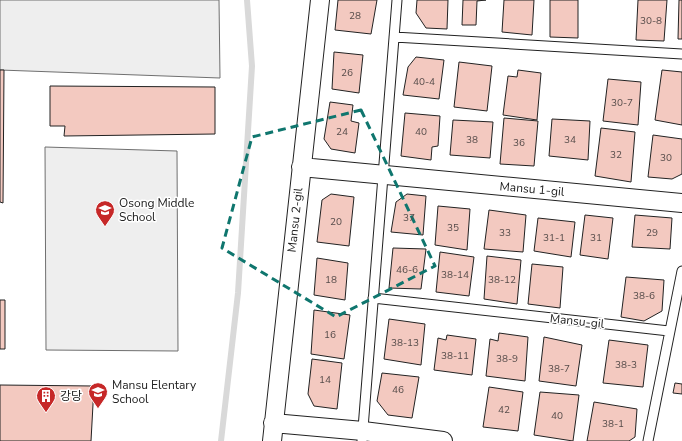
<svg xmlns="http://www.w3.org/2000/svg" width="682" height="441" font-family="'Nunito Sans','Noto Sans KR',sans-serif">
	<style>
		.park { fill: #eee; stroke: #6f6f6f }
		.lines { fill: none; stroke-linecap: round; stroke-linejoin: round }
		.stream { stroke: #d9d9d9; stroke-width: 6 }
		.building { fill: #f3c9c0; stroke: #222 }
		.lane-casing { stroke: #222; stroke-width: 11 }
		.street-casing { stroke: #222; stroke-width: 20 }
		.lane { stroke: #fff; stroke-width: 9 }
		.street { stroke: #fff; stroke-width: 18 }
		.marked { fill: none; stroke: #0f766e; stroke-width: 3; stroke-dasharray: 8 5; stroke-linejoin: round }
		.labels { text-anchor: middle; stroke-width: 3; stroke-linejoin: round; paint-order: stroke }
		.number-label { font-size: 10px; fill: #564c4a }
		.street-label { font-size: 12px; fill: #222; stroke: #fff }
		.poi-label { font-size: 12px; fill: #222; stroke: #fff; text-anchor: start }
	</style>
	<rect width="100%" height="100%" fill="#fff"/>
	<!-- park -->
	<path class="park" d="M0,0H219L220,78L0,70Z
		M45,147L177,151L178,351L46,350Z"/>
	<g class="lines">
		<!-- stream -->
		<path class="stream" d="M221,441L238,293L252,66L247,0"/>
	</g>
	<!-- building -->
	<path class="building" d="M338,0H377L371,34L335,30Z
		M417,0H448L447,29L426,28L416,13Z
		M463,0H486L477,1L476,25H462Z
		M504,0H534L532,35L502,32Z
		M550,0H578V38L550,37Z
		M638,0H667L664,41L636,40Z
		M679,0H682V39H678Z
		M334,52L363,55L359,93L332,89Z
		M416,57L444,60L439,99L403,95L408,67Z
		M459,62L492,66L487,111L454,107Z
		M0,70H4L3,203L0,202Z
		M518,70L541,73L537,120L503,115L508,76L517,77Z
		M662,70L682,72V125L655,120Z
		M608,79L641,82L638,125L603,121Z
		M50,86L215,87V134L64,136L65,126H50Z
		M330,102L353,105L351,121L359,123L355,153L331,149L324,139Z
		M405,113L440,116L438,146L432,147L431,160L401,156Z
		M504,118L538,121L534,166L500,164Z
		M552,119L590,121L588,160L549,156Z
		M453,120L493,122L490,158L450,155Z
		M601,128L635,132L631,182L595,176Z
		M653,135L682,139V174L672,179L648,177Z
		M331,194L354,197L349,246L317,242L322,200Z
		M407,194L426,196L423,235L391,232L396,202Z
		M438,206L470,209L467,250L435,245Z
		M489,210L526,215L523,252L484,249Z
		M585,215L613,218L608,259L580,255Z
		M635,215L672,218L670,249L632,247Z
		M538,218L575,222L571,257L534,251Z
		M393,248L426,249L421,289L389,288Z
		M440,252L474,257L469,296L436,292Z
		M487,256L521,260L517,304L484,299Z
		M317,258L348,263L345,300L314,295Z
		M532,264L563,267L560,308L528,304Z
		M626,277L664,280L662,311L644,321L621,317Z
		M0,300H5V349H0Z
		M314,310L350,315L344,359L311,354Z
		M389,319L425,324L421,365L384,359Z
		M499,333L528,337L525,381L486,376L490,339L498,341Z
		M447,335L476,339L472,375L434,370L438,338L446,340Z
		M544,337L582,345L576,386L539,381Z
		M609,340L648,345L643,387L603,383Z
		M312,359L342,363L337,409L314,406L308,394Z
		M382,373L419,377L412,418L388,415L377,401Z
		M675,383L682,384V394L673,393Z
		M0,385L94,386L91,441H0Z
		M489,387L523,392L518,431L483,427Z
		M540,392L579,395L573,441L534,435Z
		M594,402L637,409L635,437L629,441H587Z"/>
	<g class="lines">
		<!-- lane casing -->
		<g class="lane-casing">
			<path id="lane" d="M394,37L682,54
				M373,298L669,331
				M362,441L397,0
				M648,441L682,271"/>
		</g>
		<!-- street casing -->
		<g class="street-casing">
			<path id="street" d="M301,167L682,203
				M273,423L363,431L443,441
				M272,441L320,0"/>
		</g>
		<!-- lane -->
		<use href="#lane" class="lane"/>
		<!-- street -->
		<use href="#street" class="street"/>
	</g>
	<!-- marked area -->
	<path class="marked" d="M361,110L435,266L336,317L222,248L252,137Z"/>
	<!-- icons -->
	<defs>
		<g id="school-pin" transform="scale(1)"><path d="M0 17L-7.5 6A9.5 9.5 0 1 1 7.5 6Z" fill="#c62828" stroke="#fff"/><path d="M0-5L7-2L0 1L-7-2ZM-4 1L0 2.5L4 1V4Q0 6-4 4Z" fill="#fff"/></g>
		<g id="building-pin" transform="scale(1)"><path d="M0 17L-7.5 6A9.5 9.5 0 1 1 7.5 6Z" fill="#c62828" stroke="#fff"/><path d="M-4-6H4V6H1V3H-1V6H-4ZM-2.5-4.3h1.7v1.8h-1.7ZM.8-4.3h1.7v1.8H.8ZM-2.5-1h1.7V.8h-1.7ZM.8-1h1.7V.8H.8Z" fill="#fff"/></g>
	</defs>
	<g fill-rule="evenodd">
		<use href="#school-pin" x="105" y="210"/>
		<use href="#school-pin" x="98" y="392"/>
		<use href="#building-pin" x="46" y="396"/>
	</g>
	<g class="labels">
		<!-- number labels -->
		<g class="number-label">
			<text x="355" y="19">28</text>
			<text x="651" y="24">30-8</text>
			<text x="347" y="76">26</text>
			<text x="424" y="85">40-4</text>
			<text x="622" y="106">30-7</text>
			<text x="342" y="135">24</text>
			<text x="421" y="135">40</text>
			<text x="472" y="143">38</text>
			<text x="570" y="143">34</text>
			<text x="519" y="146">36</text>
			<text x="616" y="158">32</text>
			<text x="666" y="161">30</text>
			<text x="409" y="221">37</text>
			<text x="336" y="225">20</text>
			<text x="453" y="231">35</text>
			<text x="505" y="236">33</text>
			<text x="652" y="236">29</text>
			<text x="554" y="241">31-1</text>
			<text x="596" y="241">31</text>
			<text x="407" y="273">46-6</text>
			<text x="455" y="278">38-14</text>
			<text x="331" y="283">18</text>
			<text x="502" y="283">38-12</text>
			<text x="644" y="299">38-6</text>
			<text x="330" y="338">16</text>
			<text x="405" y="346">38-13</text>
			<text x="455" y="359">38-11</text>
			<text x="507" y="362">38-9</text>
			<text x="626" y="368">38-3</text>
			<text x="559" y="372">38-7</text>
			<text x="325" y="383">14</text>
			<text x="398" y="393">46</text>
			<text x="504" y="413">42</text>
			<text x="557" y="419">40</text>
			<text x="613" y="427">38-1</text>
		</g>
		<!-- street labels -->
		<g class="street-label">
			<text transform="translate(532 189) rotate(5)" y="4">Mansu 1-gil</text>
			<text transform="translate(295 220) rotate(-84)" y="4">Mansu 2-gil</text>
			<text transform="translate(577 321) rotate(6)" y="4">Mansu-gil</text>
		</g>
		<!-- poi labels -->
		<g class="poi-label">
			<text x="119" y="207">Osong Middle<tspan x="119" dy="14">School</tspan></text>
			<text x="112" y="389">Mansu Elentary<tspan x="112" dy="14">School</tspan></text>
			<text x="60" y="400">강당</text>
		</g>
	</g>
</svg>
